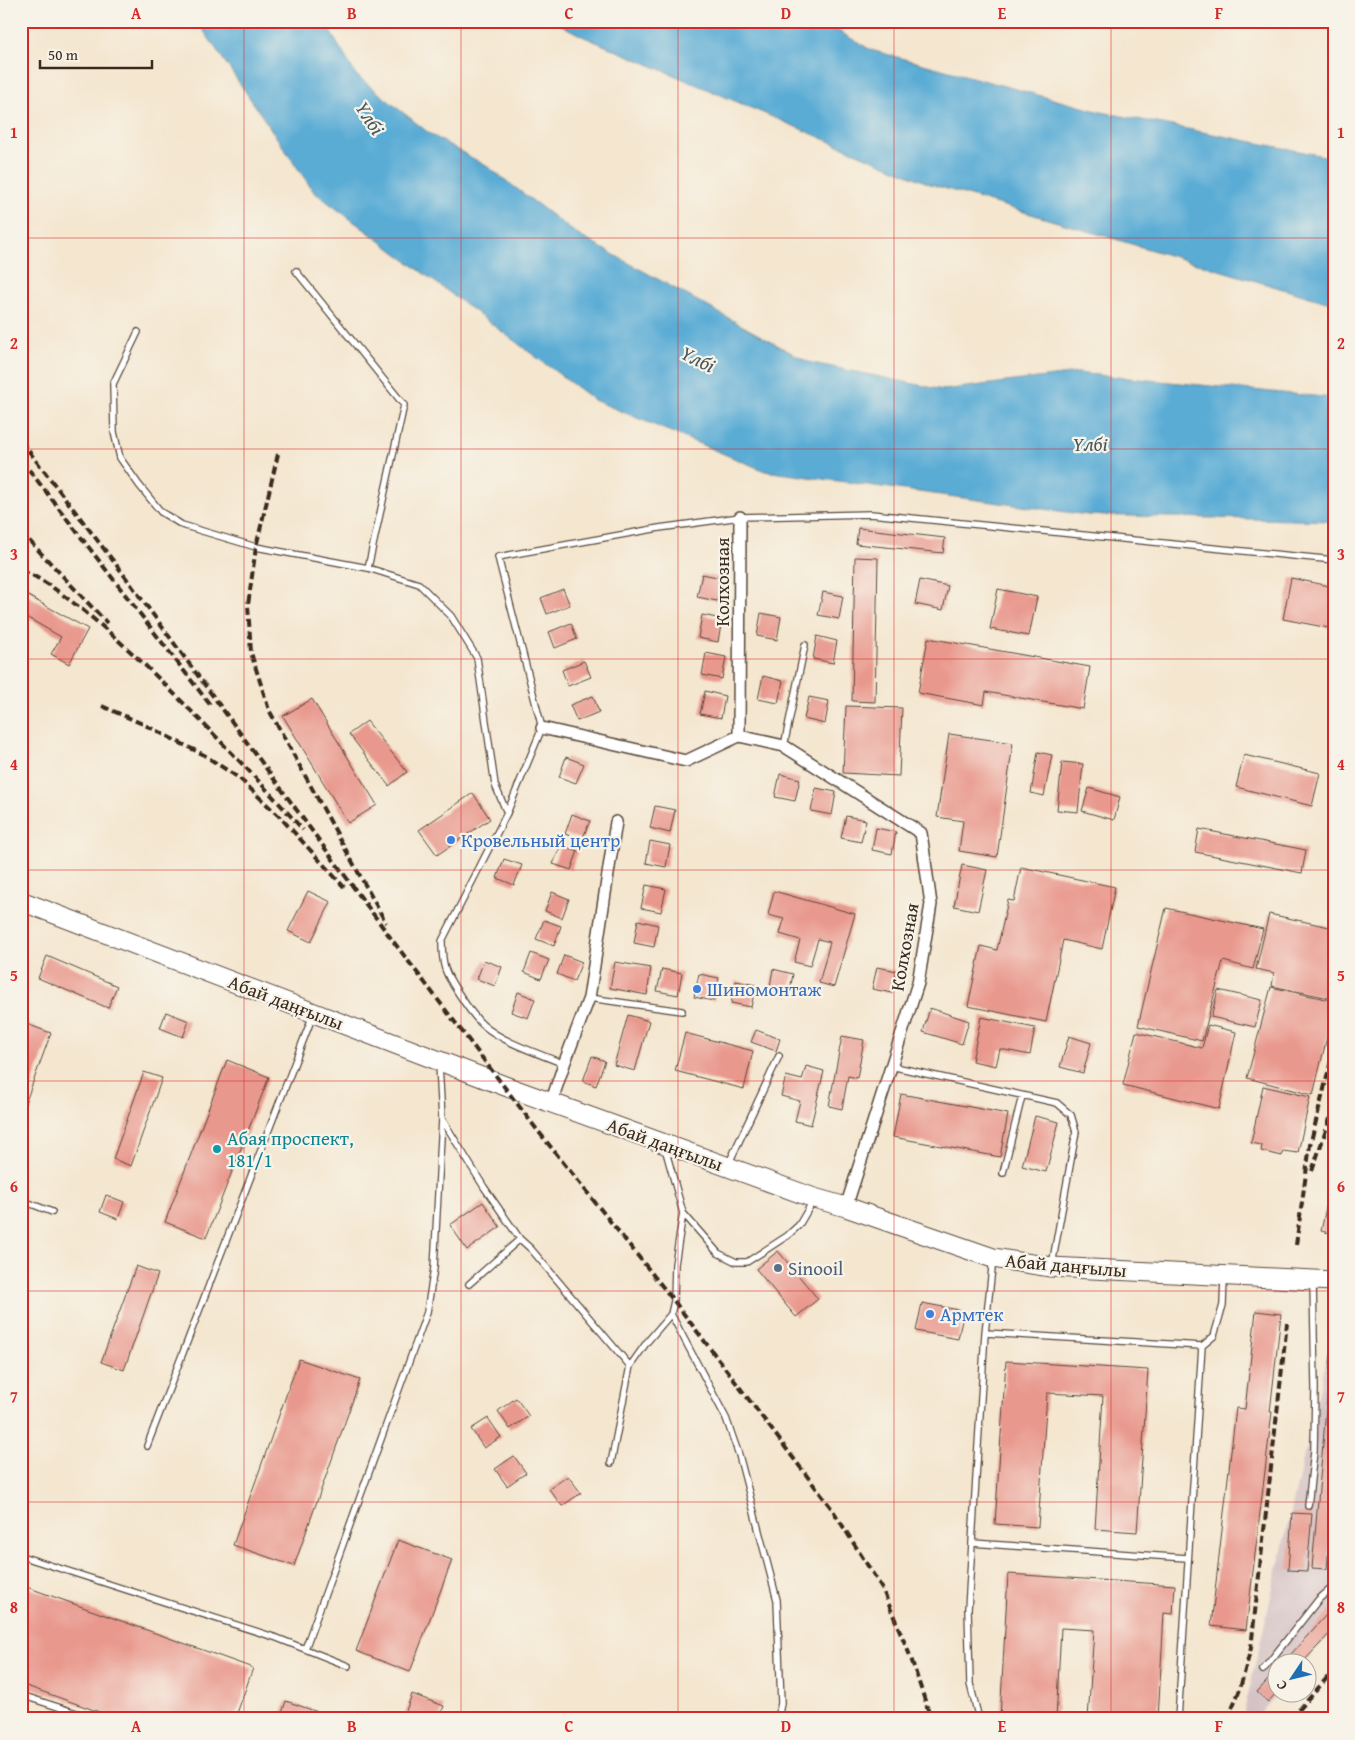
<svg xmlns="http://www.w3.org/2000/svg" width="1355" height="1740" font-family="'Gentium Book Plus',serif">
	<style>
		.industrial { fill: #d2bec2 }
		.water { fill: #5aacd5; stroke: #4a6b7a }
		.building { fill: #e9988d }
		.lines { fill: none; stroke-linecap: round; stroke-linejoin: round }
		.service-casing { stroke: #574639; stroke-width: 8 }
		.minor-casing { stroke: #574639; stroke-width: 14 }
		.primary-casing { stroke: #574639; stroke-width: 21 }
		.service { stroke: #fff; stroke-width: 5.5 }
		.minor { stroke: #fff; stroke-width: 11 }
		.primary { stroke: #fff; stroke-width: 19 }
		.rail { stroke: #3b2a1e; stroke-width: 4; stroke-dasharray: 8 4; stroke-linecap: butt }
		.grid { fill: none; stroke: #d62828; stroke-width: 1; stroke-opacity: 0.55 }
		.shop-dot { fill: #3f7fe0; stroke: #f7f3e8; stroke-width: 2 }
		.culture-dot { fill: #0f9aa8; stroke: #f7f3e8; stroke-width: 2 }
		.service-dot { fill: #5c6f8a; stroke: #f7f3e8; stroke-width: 2 }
		.labels { text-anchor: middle; stroke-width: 4.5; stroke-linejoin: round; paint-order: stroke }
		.street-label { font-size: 19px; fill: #3b2a1e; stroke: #f7f3e8 }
		.shop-label { font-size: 19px; fill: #366cbe; stroke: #f7f3e8; text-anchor: start }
		.culture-label { font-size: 19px; fill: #0d838f; stroke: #f7f3e8; text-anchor: start }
		.service-label { font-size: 19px; fill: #4e5e75; stroke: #f7f3e8; text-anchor: start }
		.water-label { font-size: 20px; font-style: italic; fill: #46585e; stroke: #f7f3e8 }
		.neatline { fill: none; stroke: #d62828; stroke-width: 2 }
		.grid-label { font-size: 16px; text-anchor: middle; font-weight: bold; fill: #d62828 }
	</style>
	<rect width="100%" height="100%" fill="#f7f3e8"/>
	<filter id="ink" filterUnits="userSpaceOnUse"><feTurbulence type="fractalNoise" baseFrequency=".02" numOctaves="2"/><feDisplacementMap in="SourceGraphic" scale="10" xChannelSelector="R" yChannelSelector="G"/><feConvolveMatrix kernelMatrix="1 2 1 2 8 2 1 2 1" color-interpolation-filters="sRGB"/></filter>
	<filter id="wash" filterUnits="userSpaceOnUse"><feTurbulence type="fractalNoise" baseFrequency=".0096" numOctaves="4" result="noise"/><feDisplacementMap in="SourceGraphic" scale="20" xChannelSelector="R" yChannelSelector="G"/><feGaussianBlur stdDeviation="1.12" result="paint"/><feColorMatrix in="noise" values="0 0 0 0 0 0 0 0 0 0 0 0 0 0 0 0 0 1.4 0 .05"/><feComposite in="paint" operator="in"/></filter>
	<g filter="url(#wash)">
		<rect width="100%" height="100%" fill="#f4e6cf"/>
		<!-- industrial -->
		<path class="industrial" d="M1334,1327V1631L1304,1662H1278V1693L1255,1719L1244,1712Z"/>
		<!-- water -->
		<path class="water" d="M197,21H324L356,75L430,134L488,167L578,235L808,362L943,390L1077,373L1334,398V521L1088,515L765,471L594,400L314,192Z
			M554,21H821L871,50L1101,112L1334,158V312L1330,303L930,184L582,36Z"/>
		<g id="blocks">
			<!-- building -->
			<path class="building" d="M858,528L945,538L943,553L856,544Z
				M855,557L878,558L875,702L852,701Z
				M702,574L722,578L717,601L697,597Z
				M1291,578L1334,587V629L1283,619Z
				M920,580L948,586L943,610L915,604Z
				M563,589L570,605L547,614L541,598Z
				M998,589L1037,597L1029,636L990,629Z
				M21,592L88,629L69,664L51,654L61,637L21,614Z
				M823,592L843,596L839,619L818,615Z
				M761,613L781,617L777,640L757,636Z
				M702,615L722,619L718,642L698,638Z
				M571,623L577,639L555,648L549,632Z
				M817,636L837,641L833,663L813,659Z
				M928,638L1090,667L1083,709L986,692L984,705L918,693Z
				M706,653L726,657L722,679L702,675Z
				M584,661L591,677L568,686L562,670Z
				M763,676L783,681L778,703L758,699Z
				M705,691L725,696L721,718L700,714Z
				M593,696L599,712L577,721L570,705Z
				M809,697L829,701L825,724L804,719Z
				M312,699L377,805L348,823L283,716Z
				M846,706L902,708L899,776L843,773Z
				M367,721L407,772L389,786L349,734Z
				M949,734L1013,743L997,857L959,851L963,821L937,817Z
				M1038,752L1052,755L1044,796L1031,793Z
				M1244,755L1320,773L1312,806L1236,787Z
				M566,757L584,764L576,783L559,777Z
				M1062,762L1083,764L1078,812L1057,810Z
				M780,774L800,779L795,801L775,797Z
				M816,788L836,792L832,815L811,811Z
				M1089,788L1120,797L1114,820L1082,811Z
				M473,793L490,819L437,855L419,830Z
				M655,806L675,810L670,833L650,828Z
				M572,814L590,821L582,840L565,834Z
				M846,816L866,820L861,842L841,838Z
				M876,828L896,832L892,854L872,850Z
				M1199,829L1306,850L1302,873L1195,852Z
				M650,841L670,845L666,867L646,863Z
				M561,845L578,851L571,870L553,864Z
				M504,859L522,865L514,885L497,878Z
				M962,865L987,870L978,911L954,906Z
				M1021,867L1115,887L1102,949L1063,940L1046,1022L968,1006L981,946L997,950L1008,900L1014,901Z
				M646,885L666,889L661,912L641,908Z
				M308,891L331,902L311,942L288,931Z
				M774,891L855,914L834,987L819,983L830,942L818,939L810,966L794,962L800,940L780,934L784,919L768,915Z
				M552,892L569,899L562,918L545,911Z
				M1166,908L1263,929L1253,969L1223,961L1202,1041L1138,1026Z
				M1269,914L1334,928V999L1272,986L1274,973L1256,969Z
				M544,920L561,926L554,946L536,939Z
				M638,920L658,925L654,947L634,943Z
				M531,953L549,960L541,979L524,972Z
				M564,955L582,962L574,981L557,974Z
				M47,956L117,986L108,1008L38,978Z
				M484,960L502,967L495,986L477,979Z
				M615,962L651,968L647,995L610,988Z
				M877,967L897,971L892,993L872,989Z
				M662,969L682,973L678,995L657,991Z
				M773,969L793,974L789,996L769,992Z
				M699,974L719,978L714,1001L694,997Z
				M736,981L756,985L751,1007L731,1003Z
				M1271,987L1334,1001V1008L1313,1095L1247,1078Z
				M1218,990L1262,1000L1255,1027L1211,1017Z
				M518,992L535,999L528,1018L511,1012Z
				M930,1008L969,1021L962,1044L923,1032Z
				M166,1012L189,1021L183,1037L160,1028Z
				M628,1015L649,1021L635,1071L614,1065Z
				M981,1017L1035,1028L1030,1055L1000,1049L996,1066L972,1061Z
				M21,1022L51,1033L21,1115Z
				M1208,1025L1236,1032L1219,1109L1123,1085L1136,1032L1202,1048Z
				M756,1030L780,1039L776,1051L751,1042Z
				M685,1033L753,1051L744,1089L675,1071Z
				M842,1036L864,1040L857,1078L848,1076L842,1109L829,1106Z
				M1069,1036L1091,1043L1083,1073L1060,1067Z
				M592,1056L605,1061L596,1086L583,1081Z
				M227,1060L269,1077L206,1238L165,1222Z
				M806,1066L824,1071L811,1125L795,1121L800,1101L781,1096L786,1076L802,1080Z
				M144,1072L162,1078L131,1166L113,1159Z
				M1263,1086L1310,1097L1298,1153L1283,1151L1282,1156L1261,1151L1262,1145L1251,1143Z
				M901,1094L1008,1114L1000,1157L893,1137Z
				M1035,1116L1059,1122L1046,1172L1022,1166Z
				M1330,1189L1334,1190V1234L1321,1231Z
				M106,1195L124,1202L118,1219L100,1212Z
				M483,1202L500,1227L467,1250L450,1225Z
				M778,1251L818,1299L796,1317L756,1269Z
				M136,1266L158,1274L124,1370L101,1362Z
				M922,1303L964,1311L958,1339L916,1331Z
				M1256,1311L1281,1314L1270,1412H1272L1246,1630L1211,1626L1236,1408L1245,1409Z
				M1332,1342H1334V1510H1332L1327,1569L1312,1568Z
				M299,1359L360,1380L294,1566L233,1545Z
				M1006,1361L1148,1370L1137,1532L1095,1529L1103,1396L1047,1393L1038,1527L995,1524Z
				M516,1398L529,1416L510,1429L498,1411Z
				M488,1418L501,1437L484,1448L471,1429Z
				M514,1456L526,1473L507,1486L495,1469Z
				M568,1476L581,1493L562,1506L549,1489Z
				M1292,1513L1312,1514L1307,1571L1288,1570Z
				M398,1540L452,1560L410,1672L356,1651Z
				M1008,1574L1175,1585L1173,1614L1164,1613L1158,1719H1088L1094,1630L1061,1628L1056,1719H1000Z
				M21,1585L253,1668L235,1719H119L21,1684Z
				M1334,1606V1629L1303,1662H1284Z
				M1278,1669V1691L1268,1702L1257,1692Z
				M412,1694L444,1706L439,1719H403Z
				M286,1701L335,1718V1719H280Z"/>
		</g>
	</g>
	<g filter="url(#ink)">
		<use href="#blocks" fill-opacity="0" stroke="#574639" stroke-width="1"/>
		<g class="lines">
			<!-- service casing -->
			<g class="service-casing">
				<path id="service" d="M296,271L404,405L368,568L419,584L451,616L477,658L495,785L507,813
					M138,332L113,384L114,432L120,458L139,485L161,512L182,525L256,547L368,568
					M784,746L805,645
					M589,998L682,1011
					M564,1064C538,1053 504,1043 483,1025C474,1017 466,1005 459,994C445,973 442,967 442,941L507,813L542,728L498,557L659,528L740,517L871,514L1334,560
					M439,1065L442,1119L484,1187L520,1239L531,1249L630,1366L611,1463
					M891,1066L1057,1103L1071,1115L1076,1132L1052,1265
					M665,1148L683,1213L718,1253L736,1262H747L787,1236L799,1225L813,1201
					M728,1165L779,1056
					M1003,1173L1022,1096
					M21,1200L52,1212
					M993,1259L985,1333L1202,1346L1178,1719
					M469,1284L520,1239
					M671,1314L726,1418L739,1455L777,1600L781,1703L778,1719
					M985,1333L972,1543L1187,1558
					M1202,1346L1214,1336L1223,1305L1224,1277
					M630,1366L647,1342L671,1314L674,1301L675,1264L683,1213
					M147,1446L313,1015
					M1308,1506L1314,1451L1315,1388L1313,1282
					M972,1543L968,1609L970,1684L979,1719
					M21,1556L277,1638L348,1666
					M305,1649L427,1312L434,1268L442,1119
					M1263,1670L1319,1599L1334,1586
					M21,1695L95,1719"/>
			</g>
			<!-- minor casing -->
			<g class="minor-casing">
				<path id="minor" d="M542,728L686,761L739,736L784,746L921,833L931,904L918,983L846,1207
					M739,736L740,517
					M551,1103L564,1064L589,998L616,822"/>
			</g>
			<!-- primary casing -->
			<g class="primary-casing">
				<path id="primary" d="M21,901L505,1086L814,1198L846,1207L993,1258L1051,1267L1334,1281"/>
			</g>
			<!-- service -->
			<use href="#service" class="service"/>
			<!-- minor -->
			<use href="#minor" class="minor"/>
			<!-- primary -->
			<use href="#primary" class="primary"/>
			<!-- rail -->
			<path class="rail" d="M21,441L121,571L393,941L538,1131L674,1301L832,1509L882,1588L911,1658L931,1719
				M278,454L256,547L248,605L251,653L269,710L386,923
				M21,461L30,471L211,706
				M21,532L107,623
				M21,571C42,577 61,594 79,607C120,640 157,676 193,713C231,752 268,790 303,830
				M102,706L145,725L204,755L239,778L280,817L344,887
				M1312,1171L1334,1107
				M1296,1245L1310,1145L1334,1049
				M1227,1719L1239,1692L1251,1648L1287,1323
				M1291,1719L1334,1670"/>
		</g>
	</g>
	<!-- grid -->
	<path class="grid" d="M244,21V1719M461,21V1719M678,21V1719M894,21V1719M1111,21V1719M21,238H1334M21,449H1334M21,659H1334M21,870H1334M21,1081H1334M21,1291H1334M21,1502H1334"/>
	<!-- markers -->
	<g class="shop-dot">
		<circle cx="451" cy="840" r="5"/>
		<circle cx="697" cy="989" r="5"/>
		<circle cx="930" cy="1314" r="5"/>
	</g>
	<circle class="culture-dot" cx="217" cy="1149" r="5"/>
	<circle class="service-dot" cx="778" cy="1268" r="5"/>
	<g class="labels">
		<!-- street labels -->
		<g class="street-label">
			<text transform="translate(722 582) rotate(-90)" y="7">Колхозная</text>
			<text transform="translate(904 947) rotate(-80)" y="7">Колхозная</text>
			<text transform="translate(286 1002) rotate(21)" y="7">Абай даңғылы</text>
			<text transform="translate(665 1144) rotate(20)" y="7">Абай даңғылы</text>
			<text transform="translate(1066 1265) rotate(5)" y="7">Абай даңғылы</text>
		</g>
		<!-- shop labels -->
		<g class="shop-label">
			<text x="461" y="847">Кровельный центр</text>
			<text x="707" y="996">Шиномонтаж</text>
			<text x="940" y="1321">Армтек</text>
		</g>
		<!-- culture labels -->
		<g class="culture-label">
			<text x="227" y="1145">Абая проспект,<tspan x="227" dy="22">181/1</tspan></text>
		</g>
		<!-- service labels -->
		<g class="service-label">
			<text x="788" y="1275">Sinooil</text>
		</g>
		<!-- water labels -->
		<g class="water-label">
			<text transform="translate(370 118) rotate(57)" y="7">Үлбі</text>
			<text transform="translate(698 359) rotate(26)" y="7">Үлбі</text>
			<text x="1090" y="451">Үлбі</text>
		</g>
	</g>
	<!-- margin -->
	<rect width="1355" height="1740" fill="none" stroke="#f7f3e8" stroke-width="55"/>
	<!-- north arrow -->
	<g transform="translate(1292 1678) rotate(235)"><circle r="24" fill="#f7f3e8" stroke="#aca397"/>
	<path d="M0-4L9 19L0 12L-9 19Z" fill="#1f6fb2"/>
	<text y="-8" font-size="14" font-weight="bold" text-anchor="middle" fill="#3b2a1e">С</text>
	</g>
	<!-- scale -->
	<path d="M40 60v8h112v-8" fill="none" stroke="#3b2a1e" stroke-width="2.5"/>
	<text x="48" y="60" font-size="15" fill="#3b2a1e" stroke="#f7f3e8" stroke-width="4" paint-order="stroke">50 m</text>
	<rect x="28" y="28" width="1300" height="1684" class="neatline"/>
	<g class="grid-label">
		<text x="136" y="19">A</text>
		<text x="352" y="19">B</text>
		<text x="569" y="19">C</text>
		<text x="786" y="19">D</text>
		<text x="1002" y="19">E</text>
		<text x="1219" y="19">F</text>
		<text x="14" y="138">1</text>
		<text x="1341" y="138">1</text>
		<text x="14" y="349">2</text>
		<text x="1341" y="349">2</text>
		<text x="14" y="560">3</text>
		<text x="1341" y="560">3</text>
		<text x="14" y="770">4</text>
		<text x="1341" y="770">4</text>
		<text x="14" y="981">5</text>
		<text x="1341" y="981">5</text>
		<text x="14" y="1192">6</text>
		<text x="1341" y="1192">6</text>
		<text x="14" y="1402">7</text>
		<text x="1341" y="1402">7</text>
		<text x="14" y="1613">8</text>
		<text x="1341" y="1613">8</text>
		<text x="136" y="1732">A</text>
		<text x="352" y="1732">B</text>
		<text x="569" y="1732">C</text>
		<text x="786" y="1732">D</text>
		<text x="1002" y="1732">E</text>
		<text x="1219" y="1732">F</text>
	</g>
</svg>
